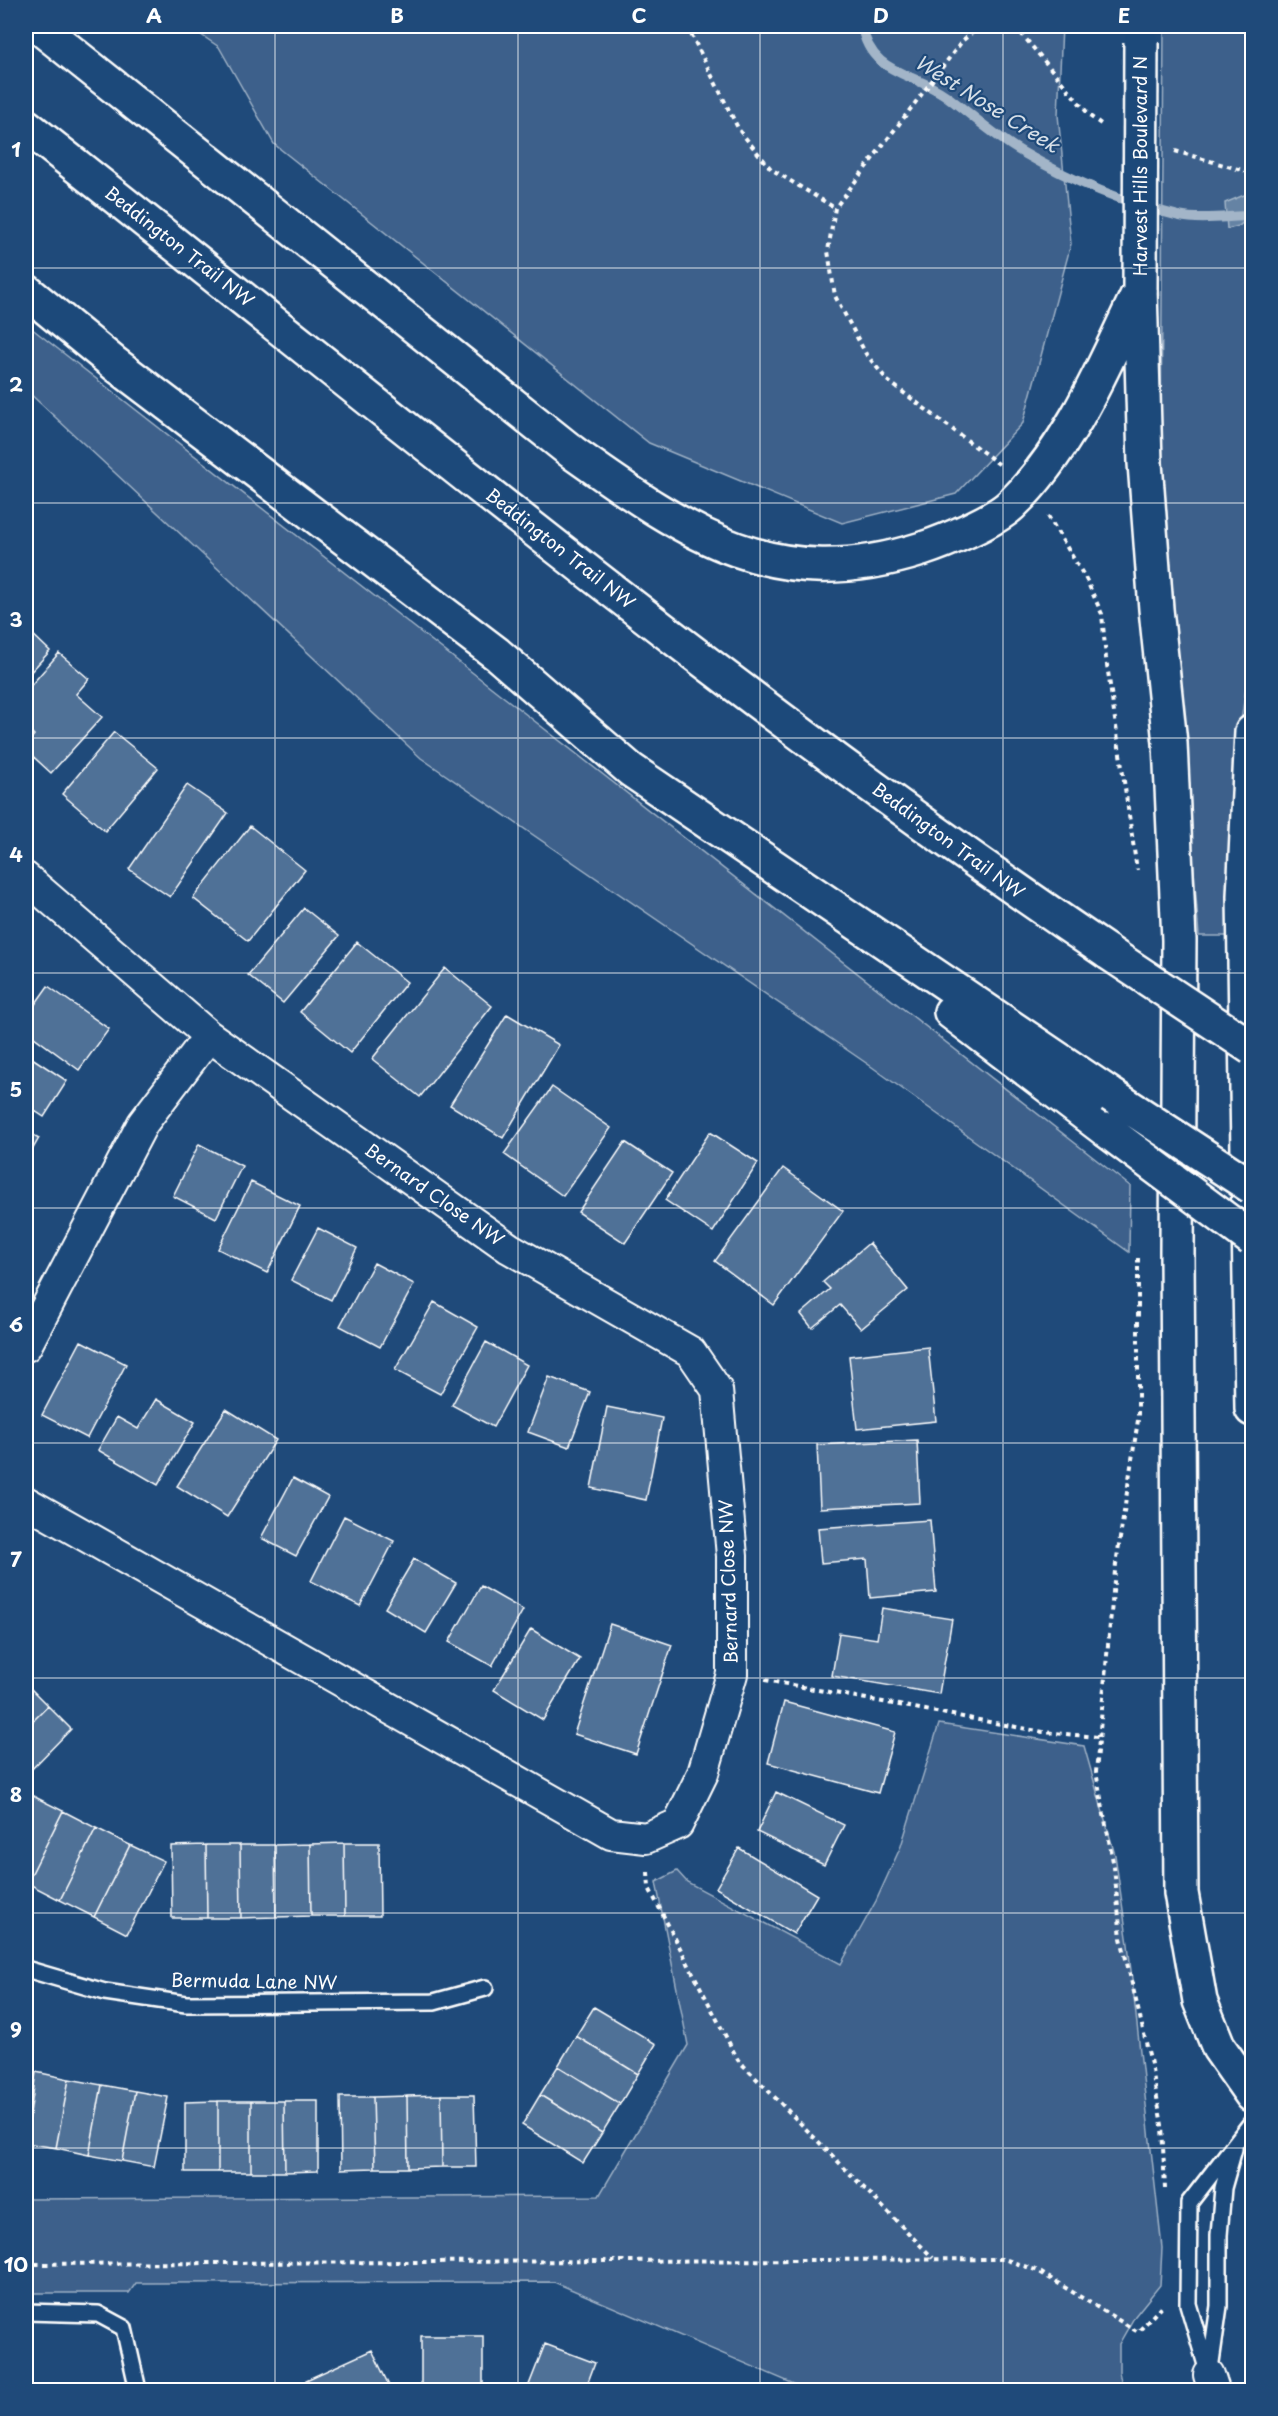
<svg xmlns="http://www.w3.org/2000/svg" width="1278" height="2416" font-family="'Playpen Sans',sans-serif">
	<style>
		.green { fill: #3c618b; stroke: #9eb0c5; stroke-width: 1.5 }
		.water { fill: #6583a4; stroke: #a3b5c8; stroke-width: 1.5 }
		.lines { fill: none; stroke-linecap: round; stroke-linejoin: round }
		.stream { stroke: #a3b5c8; stroke-width: 10 }
		.building { fill: #507197; stroke: #fff; stroke-width: 1.5 }
		.service-casing { stroke: #fff; stroke-width: 20 }
		.minor-casing { stroke: #fff; stroke-width: 34 }
		.primary-casing { stroke: #fff; stroke-width: 38 }
		.path { stroke: #fff; stroke-width: 4; stroke-dasharray: 4.5 4.5; stroke-linecap: butt }
		.service { stroke: #1f4a7a; stroke-width: 15 }
		.minor { stroke: #1f4a7a; stroke-width: 30 }
		.primary { stroke: #1f4a7a; stroke-width: 33 }
		.secondary-bridge-casing { stroke: #fff; stroke-width: 38; stroke-linecap: butt }
		.primary-bridge-casing { stroke: #fff; stroke-width: 38; stroke-linecap: butt }
		.secondary-bridge { stroke: #1f4a7a; stroke-width: 33 }
		.primary-bridge { stroke: #1f4a7a; stroke-width: 33 }
		.grid { fill: none; stroke: #fff; stroke-width: 1.5; stroke-opacity: 0.55 }
		.labels { text-anchor: middle; stroke-width: 4.5; stroke-linejoin: round; paint-order: stroke }
		.street-label { font-size: 18px; fill: #fff; stroke: #1f4a7a }
		.water-label { font-size: 20px; font-style: italic; fill: #d8e0e8; stroke: #1f4a7a }
		.neatline { fill: none; stroke: #fff; stroke-width: 2 }
		.grid-label { font-size: 20px; text-anchor: middle; font-weight: bold; fill: #fff }
	</style>
	<rect width="100%" height="100%" fill="#1f4a7a"/>
	<filter id="ink" filterUnits="userSpaceOnUse"><feTurbulence type="fractalNoise" baseFrequency=".0167" numOctaves="2"/><feDisplacementMap in="SourceGraphic" scale="12" xChannelSelector="R" yChannelSelector="G"/><feConvolveMatrix kernelMatrix="1 2 1 2 8 2 1 2 1" color-interpolation-filters="sRGB"/></filter>
	<g filter="url(#ink)">
		<!-- green -->
		<path class="green" d="M188,26H1062L1058,115L1071,244L1023,423L956,494L842,523L649,443L274,144L219,47Z
			M1164,26H1252V646L1241,722L1227,936H1199L1161,439Z
			M26,324L1130,1186L1129,1252L872,1067L421,758L26,390Z
			M939,1724L1084,1746L1115,1855L1128,1944L1162,2248L1160,2285L1135,2316L1119,2344V2372L1123,2390H808L554,2282L136,2283L129,2293H26V2199L599,2196L688,2045L656,1882L677,1871L687,1882L841,1964L876,1901L901,1846Z"/>
		<!-- water -->
		<path class="water" d="M1244,195L1252,201V220L1247,219L1239,226L1227,229L1225,203Z"/>
		<g class="lines">
			<!-- stream -->
			<path class="stream" d="M862,26C870,74 912,72 945,95C971,114 994,136 1022,152C1070,180 1125,203 1179,216C1201,221 1230,216 1252,216"/>
		</g>
		<!-- building -->
		<path class="building" d="M26,628L50,651L26,677Z
			M59,653L89,679L76,694L102,717L51,773L26,750V745L34,735L26,727V691Z
			M114,732L158,768L105,831L62,794Z
			M187,785L228,813L170,897L129,869Z
			M250,826L305,870L248,941L193,898Z
			M304,908L339,936L283,1003L248,975Z
			M357,942L407,982L350,1053L300,1012Z
			M445,968L492,1006L420,1097L372,1059Z
			M48,986L109,1029L79,1070L26,1031V1017Z
			M507,1014L559,1045L503,1138L450,1105Z
			M26,1054L67,1081L44,1117L26,1105Z
			M552,1087L611,1128L563,1196L504,1154Z
			M26,1131L39,1138L26,1161Z
			M710,1132L758,1163L713,1232L665,1200Z
			M625,1142L672,1173L625,1243L578,1212Z
			M199,1144L242,1166L216,1218L173,1196Z
			M783,1168L843,1211L774,1305L715,1261Z
			M251,1182L300,1206L267,1273L218,1249Z
			M318,1228L357,1248L331,1300L291,1280Z
			M869,1243L908,1290L861,1329L840,1305L812,1328L801,1314L830,1289L823,1282Z
			M374,1263L414,1284L380,1347L340,1326Z
			M434,1302L478,1327L440,1394L395,1370Z
			M81,1341L126,1364L87,1438L42,1415Z
			M486,1342L527,1365L493,1427L452,1405Z
			M928,1347L936,1421L857,1429L849,1356Z
			M549,1377L590,1392L569,1447L528,1432Z
			M156,1399L195,1422L158,1485L98,1450L117,1417L138,1429Z
			M607,1407L662,1418L646,1500L591,1488Z
			M226,1409L276,1440L227,1517L177,1486Z
			M917,1440L920,1503L820,1508L817,1445Z
			M293,1478L328,1497L296,1556L261,1538Z
			M344,1516L394,1541L360,1606L311,1581Z
			M930,1520L936,1592L870,1598L867,1559L821,1563L818,1528Z
			M414,1559L456,1583L426,1633L385,1608Z
			M481,1586L523,1610L492,1666L449,1642Z
			M882,1608L952,1619L939,1694L832,1676L839,1633L877,1639Z
			M610,1624L672,1645L636,1754L574,1734Z
			M531,1629L580,1659L543,1720L494,1690Z
			M26,1684L48,1706L26,1728Z
			M784,1702L895,1732L878,1793L768,1763Z
			M48,1706L71,1729L26,1775V1728Z
			M776,1792L844,1825L824,1865L757,1832Z
			M29,1794L63,1811L27,1883L26,1802Z
			M63,1811L96,1828L60,1900L27,1883Z
			M96,1828L130,1845L94,1917L60,1900Z
			M344,1843H379L380,1916H345Z
			M344,1843L345,1916H311L310,1844Z
			M310,1844L311,1916L276,1917L275,1845Z
			M130,1845L164,1861L127,1934L94,1917Z
			M206,1845L207,1918H172L171,1846Z
			M206,1845H240L241,1918H207Z
			M240,1845H275L276,1917L241,1918Z
			M739,1848L817,1895L794,1934L716,1888Z
			M594,2007L656,2044L638,2074L576,2036Z
			M576,2036L638,2074L620,2104L558,2066Z
			M558,2066L620,2104L602,2133L540,2095Z
			M36,2072L69,2079L56,2148L26,2143Z
			M69,2079L102,2085L89,2155L56,2148Z
			M102,2085L135,2091L122,2161L89,2155Z
			M135,2091L168,2097L154,2167L122,2161Z
			M441,2095H474L476,2167H442Z
			M441,2095L442,2167L408,2168L407,2096Z
			M540,2095L602,2133L583,2163L522,2125Z
			M407,2096L408,2168H375L373,2097Z
			M340,2097H373L375,2168L341,2169Z
			M218,2101V2172H185V2102Z
			M218,2101H251V2172H218Z
			M251,2101H284L285,2172H251Z
			M284,2101H318V2171L285,2172Z
			M421,2336H483V2390H421Z
			M545,2344L595,2363L585,2390H527Z
			M372,2350L391,2390H311L306,2380Z"/>
		<g class="lines">
			<!-- service casing -->
			<g class="service-casing">
				<path id="service" d="M26,1969L105,1992L186,2004L434,2002L485,1988
					M26,2312L98,2314L124,2328L138,2390
					M1210,2369L1219,2306V2235L1223,2188L1234,2149
					M1209,2375L1188,2304L1189,2203L1252,2122"/>
			</g>
			<!-- minor casing -->
			<g class="minor-casing">
				<path id="minor" d="M26,878L209,1036
					M26,1346L143,1123L209,1036L509,1248L691,1352L717,1390L732,1556V1674L703,1773L678,1824L646,1838L611,1834L26,1502
					M1209,2375L1214,2390"/>
			</g>
			<!-- primary casing -->
			<g class="primary-casing">
				<path id="primary" d="M38,26L572,452C688,534 774,596 922,549C944,542 994,521 1011,505C1069,449 1103,368 1137,296
					M26,126C382,407 732,699 1109,953
					M1140,289L1145,463L1156,609L1170,743L1179,940L1177,1252L1181,1893L1200,2001L1219,2048L1252,2095
					M26,291L115,364L497,654L631,770L1111,1095
					M1252,732L1244,896L1252,1409
					M951,1012L1106,1130"/>
			</g>
			<!-- path -->
			<path class="path" d="M687,26L739,130L771,169L835,208
				M981,26L963,40L835,208L828,251L835,296L866,354L888,381L1000,465
				M1015,26L1091,117L1104,126
				M1175,151L1252,173
				M1048,516L1086,579L1102,614L1106,658L1137,870
				M1138,1258V1420L1115,1571L1096,1772L1114,1867L1121,1938L1150,2059L1162,2125L1165,2189
				M765,1680L1043,1732L1098,1737
				M648,1872L649,1888L738,2060L933,2258
				M26,2264L1004,2259L1038,2271L1138,2332L1161,2307
				M1250,2299H1252"/>
			<!-- service -->
			<use href="#service" class="service"/>
			<!-- minor -->
			<use href="#minor" class="minor"/>
			<!-- primary -->
			<use href="#primary" class="primary"/>
			<!-- secondary-bridge casing -->
			<g class="secondary-bridge-casing">
				<path id="secondary-bridge" d="M1140,289L1141,42"/>
			</g>
			<!-- primary-bridge casing -->
			<g class="primary-bridge-casing">
				<path id="primary-bridge" d="M1109,953L1252,1048
					M1111,1095L1252,1187
					M1106,1130L1252,1239"/>
			</g>
			<!-- secondary-bridge -->
			<use href="#secondary-bridge" class="secondary-bridge"/>
			<!-- primary-bridge -->
			<use href="#primary-bridge" class="primary-bridge"/>
		</g>
	</g>
	<!-- grid -->
	<path class="grid" d="M275,26V2390M518,26V2390M760,26V2390M1003,26V2390M26,268H1252M26,503H1252M26,738H1252M26,973H1252M26,1208H1252M26,1443H1252M26,1678H1252M26,1913H1252M26,2148H1252"/>
	<g class="labels">
		<!-- street labels -->
		<g class="street-label">
			<text transform="translate(1141 166) rotate(-90)" y="6">Harvest Hills Boulevard N</text>
			<text transform="translate(179 247) rotate(38)" y="6">Beddington Trail NW</text>
			<text transform="translate(560 549) rotate(38)" y="6">Beddington Trail NW</text>
			<text transform="translate(948 841) rotate(36)" y="6">Beddington Trail NW</text>
			<text transform="translate(434 1195) rotate(35)" y="6">Bernard Close NW</text>
			<text transform="translate(729 1582) rotate(-92)" y="6">Bernard Close NW</text>
			<text transform="translate(254 1982) rotate(1)" y="6">Bermuda Lane NW</text>
		</g>
		<!-- water labels -->
		<g class="water-label">
			<text transform="translate(987 104) rotate(32)" y="7">West Nose Creek</text>
		</g>
	</g>
	<!-- margin -->
	<rect width="1278" height="2416" fill="none" stroke="#1f4a7a" stroke-width="66"/>
	<rect x="33" y="33" width="1212" height="2350" class="neatline"/>
	<g class="grid-label">
		<text x="154" y="23">A</text>
		<text x="397" y="23">B</text>
		<text x="639" y="23">C</text>
		<text x="881" y="23">D</text>
		<text x="1124" y="23">E</text>
		<text x="16" y="157">1</text>
		<text x="16" y="392">2</text>
		<text x="16" y="627">3</text>
		<text x="16" y="862">4</text>
		<text x="16" y="1097">5</text>
		<text x="16" y="1332">6</text>
		<text x="16" y="1567">7</text>
		<text x="16" y="1802">8</text>
		<text x="16" y="2037">9</text>
		<text x="16" y="2272">10</text>
	</g>
</svg>
